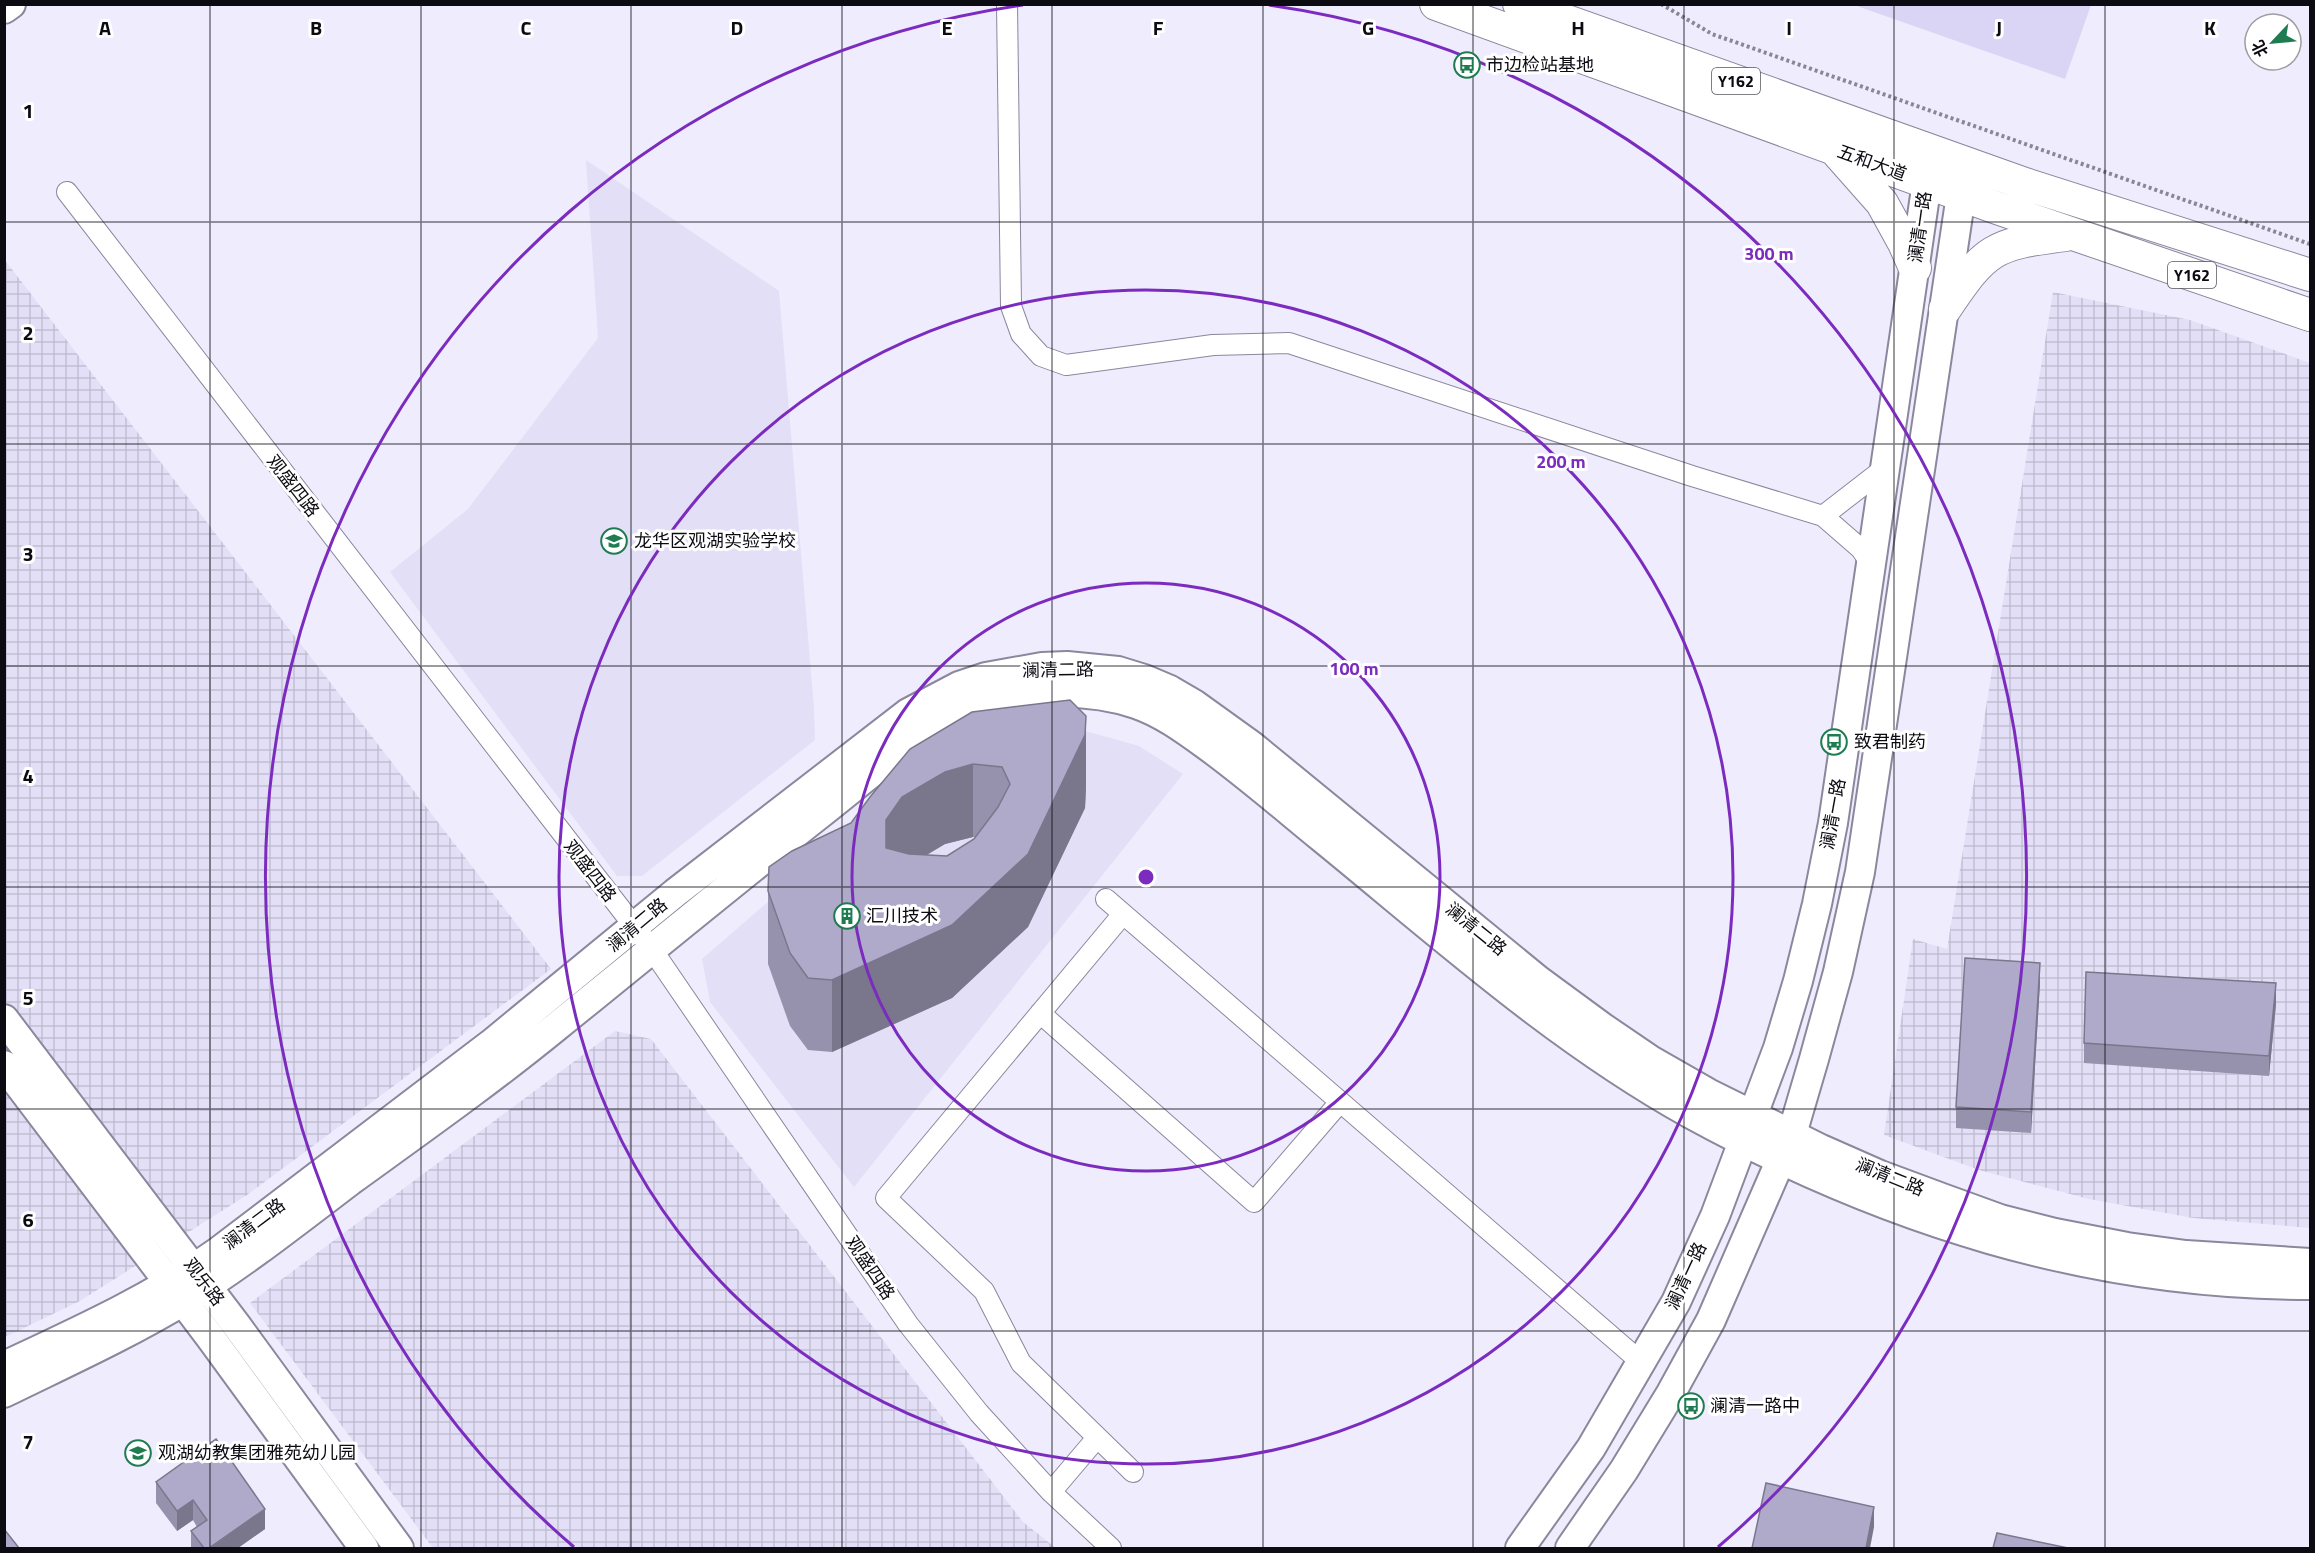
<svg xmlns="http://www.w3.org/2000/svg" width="2315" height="1553" font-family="'Titillium Web','Noto Sans SC',sans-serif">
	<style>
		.built { fill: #e3dff6 }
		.industrial { fill: url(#industrial-grid) }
		.pitch { fill: #dad5f5 }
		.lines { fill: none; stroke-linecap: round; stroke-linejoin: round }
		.street-casing { stroke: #8b879c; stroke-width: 22 }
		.secondary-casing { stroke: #8b879c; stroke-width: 32 }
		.primary-casing { stroke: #8b879c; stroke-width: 34 }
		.path { stroke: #898794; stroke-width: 4; stroke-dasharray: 3 3; stroke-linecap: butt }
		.street { stroke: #fff; stroke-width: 20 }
		.secondary { stroke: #fff; stroke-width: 28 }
		.primary { stroke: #fff; stroke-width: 32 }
		.wall { fill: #9692ad; fill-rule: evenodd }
		.shaded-wall { fill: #7a778d }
		.building { fill: #afaac9; stroke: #7a778d; stroke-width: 1.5; fill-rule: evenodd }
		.grid { fill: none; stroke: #0c0b12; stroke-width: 1.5; stroke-opacity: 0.55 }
		.ring { fill: none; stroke: #7b2cbf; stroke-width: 3 }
		.labels { text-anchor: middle; stroke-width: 6; stroke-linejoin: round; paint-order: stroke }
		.shield { fill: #fff; stroke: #555459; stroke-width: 1.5 }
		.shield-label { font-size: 16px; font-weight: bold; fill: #0c0b12 }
		.poi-label { font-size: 18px; fill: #0c0b12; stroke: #fff; text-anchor: start }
		.street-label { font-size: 18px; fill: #0c0b12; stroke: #fff }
		.grid-label { font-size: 20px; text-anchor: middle; font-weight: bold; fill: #0c0b12; stroke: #fff; stroke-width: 6; stroke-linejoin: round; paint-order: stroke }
		.centre { fill: #7b2cbf; stroke: #fff; stroke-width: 3 }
		.ring-label { font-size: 18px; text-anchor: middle; font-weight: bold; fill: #7b2cbf; stroke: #fff; stroke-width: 6; stroke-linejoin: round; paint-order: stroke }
	</style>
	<defs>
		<pattern id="industrial-grid" width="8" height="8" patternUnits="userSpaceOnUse" patternTransform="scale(1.5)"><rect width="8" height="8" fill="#e3dff6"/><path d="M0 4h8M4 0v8" fill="none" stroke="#c2bed2"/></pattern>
	</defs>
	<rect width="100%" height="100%" fill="#efecfe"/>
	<!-- built -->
	<path class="built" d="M586,160L779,291L814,708L815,740L642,876H617L390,572L468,509L598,338Z
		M1082,730L1139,746L1183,774L854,1187L710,1002L702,959L877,807Z"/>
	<!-- industrial -->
	<path class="industrial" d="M4,259L551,969L247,1195L80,1301L5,1337Z
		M2053,292L2190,320L2310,363V1228L2193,1218L2089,1199L1979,1170L1884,1135L1913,939L1947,949Z
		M615,1031L651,1039L1023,1522L1056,1548H433L250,1303Z"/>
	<!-- pitch -->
	<path class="pitch" d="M1854,5H2091L2065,79Z"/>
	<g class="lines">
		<!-- street casing -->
		<g class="street-casing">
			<path id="street" d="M1007,4L1011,306L1021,334L1041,356L1066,365L1213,345L1289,343L1692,476L1823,516L1861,549L1872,565
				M67,192L651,948L908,1324L979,1413L1051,1492L1111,1548
				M1823,516L1885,468
				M1106,899L1641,1362
				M1123,914L886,1198L984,1291L1021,1363L1133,1472
				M1040,1013L1254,1202L1340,1102
				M1051,1492L1096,1439"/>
		</g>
		<!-- secondary casing -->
		<g class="secondary-casing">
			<path id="secondary" d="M4,9L11,4
				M4,1019L237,1326L399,1548
				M4,1065L210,1337L364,1548
				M4,1366C79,1331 152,1298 219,1251L491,1044L675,893L908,713L959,686L986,677L1042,667L1067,666L1118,671L1144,679L1170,690L1194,704L1251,745L1538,980L1602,1027L1652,1061L1708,1093L1821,1149L1880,1175L1942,1198L2000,1219L2055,1233L2127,1247L2186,1255L2310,1263
				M4,1393C65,1363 127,1335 185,1300C243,1264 296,1222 350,1181C419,1131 490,1081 556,1027C644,956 731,884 820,814C869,776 917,730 976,708C1026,690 1085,687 1136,704C1162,713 1184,729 1206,745C1246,774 1284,807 1322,838C1441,935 1556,1039 1691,1114C1885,1220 2088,1285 2310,1285
				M1520,1548L1591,1448L1676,1302L1715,1216L1778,1048L1798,981L1817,904L1833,823L1927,182L1952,159L1961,195L1860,872L1838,972L1814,1059L1792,1134L1711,1320L1671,1393L1624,1470L1570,1548"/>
		</g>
		<!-- primary casing -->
		<g class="primary-casing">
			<path id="primary" d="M1436,4L1997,208L2310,315
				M1519,4L2025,184L2310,275
				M1836,151L1882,203L1904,243L1915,268
				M1945,309C1986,248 1993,244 2066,235"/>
		</g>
		<!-- path -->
		<path class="path" d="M1661,4L1712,34L2310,244"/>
		<!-- street -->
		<use href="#street" class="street"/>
		<!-- secondary -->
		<use href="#secondary" class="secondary"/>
		<!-- primary -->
		<use href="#primary" class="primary"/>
	</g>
	<!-- wall -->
	<path class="wall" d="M972,712L1086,788L1085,808L1028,927L952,998L832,1052L808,1050L790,1026L768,964V891L851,823ZM973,837H976L974,839L947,856L927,855L945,844Z
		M2040,983L2031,1133L1956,1128V1107Z
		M2276,1004L2269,1076L2084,1063V1043Z
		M156,1482L265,1529L238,1548H191V1531L197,1527L193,1520L177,1531L156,1503Z"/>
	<!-- shaded-wall -->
	<path class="shaded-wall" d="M1086,716V788L1085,808L1028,927L952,998L832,1052V980L952,925Z
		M973,764V837L945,844L902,869L886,892V820L902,797L945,772Z
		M2040,963V983L2031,1133V1112Z
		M2276,983V1004L2269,1076V1056Z
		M193,1500V1520L177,1531V1511Z
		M1874,1507V1527L1870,1548H1866Z
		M265,1509V1529L238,1548H209Z"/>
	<!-- building -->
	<path class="building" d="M1070,700L1086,716L1085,735L1028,854L952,925L832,980L808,978L790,953L768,891L769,867L792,851L851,823L870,797L910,749L972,712ZM973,764L1002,767L1010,784L998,807L974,839L947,856L909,854L886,848V820L902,797L945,772Z
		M1965,958L2040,963L2031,1112L1956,1107Z
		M2086,972L2276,983L2269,1056L2084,1043Z
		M216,1439L265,1509L209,1548H204L191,1531L207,1520L193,1500L177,1511L156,1482Z
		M1766,1483L1874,1507L1866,1548H1752Z
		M4,1529L19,1548H4Z
		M1997,1533L2068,1548H1993Z"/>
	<!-- grid -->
	<path class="grid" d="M210,4V1548M421,4V1548M631,4V1548M842,4V1548M1052,4V1548M1263,4V1548M1473,4V1548M1684,4V1548M1894,4V1548M2105,4V1548M4,222H2310M4,444H2310M4,666H2310M4,887H2310M4,1109H2310M4,1331H2310"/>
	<!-- distance rings -->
	<g class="ring">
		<circle cx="1146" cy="877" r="294"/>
		<circle cx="1146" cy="877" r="587"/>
		<path d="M574 1547A881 881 0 0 1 1023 5M1269 5A881 881 0 0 1 1718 1547"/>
	</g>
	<!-- icons -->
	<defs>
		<g id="bus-ring" transform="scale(1.35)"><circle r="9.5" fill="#fff" stroke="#1f7c51" stroke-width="1.5"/><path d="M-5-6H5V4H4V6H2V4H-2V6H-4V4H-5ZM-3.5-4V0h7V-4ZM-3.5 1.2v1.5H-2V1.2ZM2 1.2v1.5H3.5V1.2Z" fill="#1f7c51"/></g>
		<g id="school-ring" transform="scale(1.35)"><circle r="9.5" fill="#fff" stroke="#1f7c51" stroke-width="1.5"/><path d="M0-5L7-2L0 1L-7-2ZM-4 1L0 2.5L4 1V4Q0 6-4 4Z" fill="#1f7c51"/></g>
		<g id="building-ring" transform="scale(1.35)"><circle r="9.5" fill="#fff" stroke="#1f7c51" stroke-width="1.5"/><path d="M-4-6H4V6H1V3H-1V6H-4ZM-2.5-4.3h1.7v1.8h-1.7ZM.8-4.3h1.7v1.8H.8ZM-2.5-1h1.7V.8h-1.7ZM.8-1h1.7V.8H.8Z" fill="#1f7c51"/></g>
	</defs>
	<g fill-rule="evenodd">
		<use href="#bus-ring" x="1467" y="65"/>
		<use href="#school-ring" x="614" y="541"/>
		<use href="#bus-ring" x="1834" y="742"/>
		<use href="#building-ring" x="847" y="916"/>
		<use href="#bus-ring" x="1691" y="1406"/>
		<use href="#school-ring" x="138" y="1453"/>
	</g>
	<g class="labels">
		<!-- shield labels -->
		<g class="shield">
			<rect x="1712" y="68" width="48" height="26" rx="4.5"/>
			<rect x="2168" y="262" width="48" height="26" rx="4.5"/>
		</g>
		<g class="shield-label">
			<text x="1736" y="87">Y162</text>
			<text x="2192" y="281">Y162</text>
		</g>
		<!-- poi labels -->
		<g class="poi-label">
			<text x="1486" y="71">市边检站基地</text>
			<text x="634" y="547">龙华区观湖实验学校</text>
			<text x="1854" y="748">致君制药</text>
			<text x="866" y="922">汇川技术</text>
			<text x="1710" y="1412">澜清一路中</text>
			<text x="158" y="1459">观湖幼教集团雅苑幼儿园</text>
		</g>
		<!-- street labels -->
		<g class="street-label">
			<text transform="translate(1872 163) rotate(20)" y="6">五和大道</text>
			<text transform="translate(1920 227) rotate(-82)" y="6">澜清一路</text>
			<text transform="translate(293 486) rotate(52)" y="6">观盛四路</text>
			<text transform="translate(1058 670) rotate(-1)" y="6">澜清二路</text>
			<text transform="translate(1833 814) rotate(-80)" y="6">澜清一路</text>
			<text transform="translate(590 871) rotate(52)" y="6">观盛四路</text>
			<text transform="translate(637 925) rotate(-40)" y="6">澜清二路</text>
			<text transform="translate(1476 929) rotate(39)" y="6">澜清二路</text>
			<text transform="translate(1890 1177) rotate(22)" y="6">澜清二路</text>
			<text transform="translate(254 1224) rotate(-37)" y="6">澜清二路</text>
			<text transform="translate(870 1268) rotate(56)" y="6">观盛四路</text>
			<text transform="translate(1686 1276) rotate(-65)" y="6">澜清一路</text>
			<text transform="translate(204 1282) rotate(53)" y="6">观乐路</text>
		</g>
	</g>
	<g class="grid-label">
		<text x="105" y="35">A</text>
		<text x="316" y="35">B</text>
		<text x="526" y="35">C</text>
		<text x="737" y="35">D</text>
		<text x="947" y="35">E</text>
		<text x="1158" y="35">F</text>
		<text x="1368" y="35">G</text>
		<text x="1578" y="35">H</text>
		<text x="1789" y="35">I</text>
		<text x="1999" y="35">J</text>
		<text x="2210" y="35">K</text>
		<text x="28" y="118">1</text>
		<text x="28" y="340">2</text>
		<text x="28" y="561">3</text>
		<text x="28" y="783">4</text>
		<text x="28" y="1005">5</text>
		<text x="28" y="1227">6</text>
		<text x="28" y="1449">7</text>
	</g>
	<circle cx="1146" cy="877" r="9" class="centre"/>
	<g class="ring-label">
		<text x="1769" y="260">300 m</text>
		<text x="1561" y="468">200 m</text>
		<text x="1354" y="675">100 m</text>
	</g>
	<!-- border -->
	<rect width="2315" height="1553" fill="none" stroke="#0c0b12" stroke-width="12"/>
	<!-- north arrow -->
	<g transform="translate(2273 42) rotate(244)"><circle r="28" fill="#ffffff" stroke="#9e9da0" stroke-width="1.5"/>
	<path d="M0-4.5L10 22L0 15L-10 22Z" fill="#1f7c51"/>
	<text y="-9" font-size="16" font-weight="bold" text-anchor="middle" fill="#0c0b12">北</text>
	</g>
</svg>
